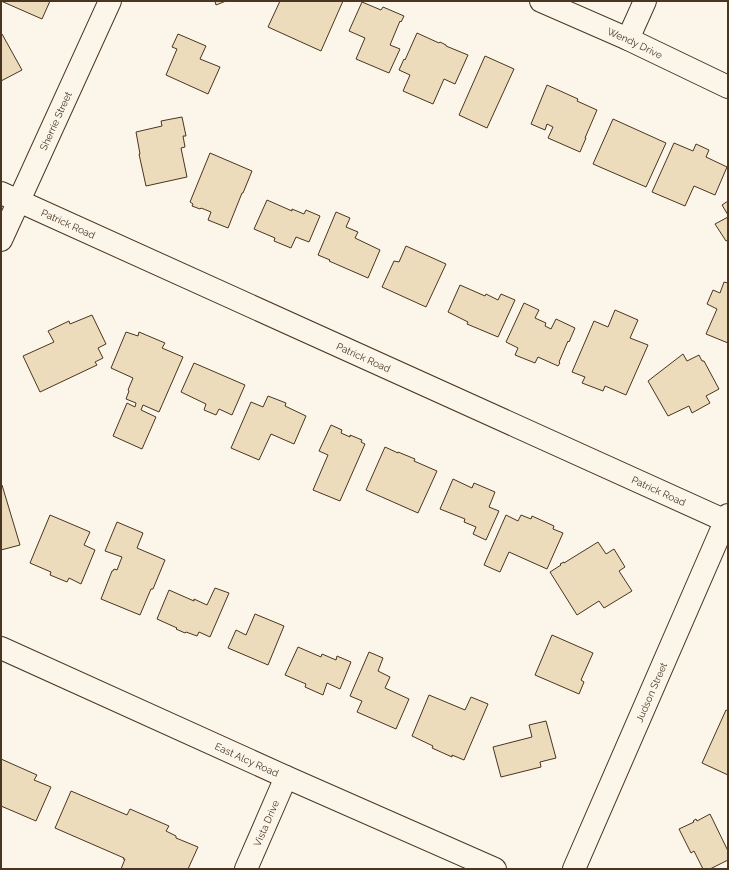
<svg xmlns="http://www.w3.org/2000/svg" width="729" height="870" font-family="Raleway,sans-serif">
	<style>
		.building { fill: #ecdcbc; stroke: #4a3520 }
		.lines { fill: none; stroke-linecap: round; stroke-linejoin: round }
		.minor-casing { stroke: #4a3520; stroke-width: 24 }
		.minor { stroke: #fbf6e9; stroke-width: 22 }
		.labels { text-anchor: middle; stroke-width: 3; stroke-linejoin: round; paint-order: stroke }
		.street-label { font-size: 10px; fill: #4a3520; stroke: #fbf6e9 }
	</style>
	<rect width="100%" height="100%" fill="#fbf6e9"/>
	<!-- building -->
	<path class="building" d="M1,1H50L42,19Z
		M215,1H226L216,5Z
		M280,1H343L321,51L268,27Z
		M362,2L381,10L383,7L404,16L401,22L400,21L390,45L400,49L389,73L356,59L365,38L349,31Z
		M417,33L439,43L440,42L446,45V46L468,55L455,84L444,79L433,104L403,91L410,75L399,70L404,59L405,60Z
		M1,34H2L22,70L1,81Z
		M178,34L206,46L200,59L220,67L208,94L166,75L177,49L172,47Z
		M485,56L514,69L487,128L459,115Z
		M547,85L578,99L577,101L597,110L585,138H586L580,152L548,138L553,127L547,124L545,130L531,124Z
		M182,117L186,136H183L185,147L181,148L187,177L146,186L139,154H140L136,132L162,126L161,121Z
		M613,119L666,143L646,187L593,164Z
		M674,143L693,151L696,144L709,150L706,157L727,167L715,195L694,186L685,206L652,192Z
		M210,153L252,171L243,193H242L228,228L208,220L211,212L201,208L200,209L192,206L193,204L190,202Z
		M267,200L292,211V209L304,214L306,210L320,216L309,242L296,237L291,248L274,241L275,238L254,229Z
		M728,201V215L722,205Z
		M336,212L350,218L346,227L358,232L355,238L380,250L368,278L329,261L330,260L318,255Z
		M728,217V240L726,241L715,224Z
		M406,246L446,264L426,307L382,287L394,261L399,262Z
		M724,282L728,283V343L706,334L717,309L707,304L713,290L720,293Z
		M460,285L485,296L486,294L498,300L501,294L515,300L498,337L467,324L468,322L448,312Z
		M524,303L539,310L535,318L546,323L545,326L551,329L556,319L575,328L569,342L568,341L559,362L560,363L558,366L538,357L535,363L515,355L518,348L506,342Z
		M615,310L638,320L630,338L648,345L626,395L605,386L603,391L582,383L585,377L572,372L594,321L608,327Z
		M92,315L106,344L98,348L103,358L95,362L97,365L40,392L23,356L54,342L48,331L69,321L70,324Z
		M126,332L138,336L139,332L165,343L162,348L183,357L159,412L143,405L141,410L156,417L142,449L113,436L127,403L135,407L136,403L126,399L129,391L128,390L133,378L111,368Z
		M683,354L687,361L699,355L702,361H704L719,389L706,396L710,403L692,413L689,406L668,416L648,381Z
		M194,363L245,385L232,415L219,409L216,415L204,410L206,404L181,392Z
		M268,396L286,403L285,406L306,416L294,444L271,434L259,460L231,448L251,402L263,407Z
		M331,425L342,430L341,433L350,437V435L362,440L361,442L365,444L340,501L313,490L328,455L319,451Z
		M385,447L398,453V452L415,459L414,461L437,471L418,513L366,490Z
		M453,479L472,488L474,483L495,492L489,507L499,511L486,540L473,534L476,527L464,522L465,519L440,509Z
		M2,485L20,545L1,550V486Z
		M50,515L90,532L84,545L95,550L81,584L69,578L67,582L50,575L51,572L30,563Z
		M506,515L518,521L521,515L531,519L532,516L554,526L553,529L563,533L547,569L509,552L500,572L484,565Z
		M117,522L143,533L137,548L165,560L153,589H151L140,615L101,599L112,571H113L114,569L117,570L122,557L105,551Z
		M598,542L606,554L614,549L625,567L619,571L632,591L604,608L599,601L577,615L550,572L561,565L560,564L564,562V563Z
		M215,588L229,593L210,637L199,632L197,636L186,632L185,633L176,629L177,628L157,619L169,590L194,601V599L207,605Z
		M255,614L284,626L268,665L228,648L236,630L246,635Z
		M552,635L593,653L581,680L584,682L579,694L535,675Z
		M298,647L321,657L322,654L336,660L337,656L351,662L340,689L327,683L323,695L305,687L306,684L285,675Z
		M369,652L383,658L378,671L390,677L385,688L409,699L396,729L357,712L362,701L350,696Z
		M429,695L465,710L471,697L488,704L464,760L452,755V757L432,748L433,746L412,736Z
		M726,710L728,711V775L702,763Z
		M546,721L556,758L540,762L541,767L501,777L493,747L532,737L529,725Z
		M1,759L37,775L34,780L51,787L36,821L1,806Z
		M71,791L127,815L130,809L169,826L166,831L176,836V838L198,847L188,869H121L125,859H123L124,858L55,828Z
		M710,814L728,851V860L710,869H703L694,851L691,853L679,829L694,822L693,821L696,819L697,821Z"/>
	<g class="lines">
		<!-- minor casing -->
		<g class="minor-casing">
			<g id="minor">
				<path id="s1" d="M541,1L628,39L728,87"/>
				<path d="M628,39L645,1"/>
				<path id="s2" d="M1,193L726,521"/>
				<path id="s3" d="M1,240L110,1"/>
				<path id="s4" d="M1,648L286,777L495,869"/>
				<path id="s5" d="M246,869L286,777"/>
				<path id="s6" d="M574,869L728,515"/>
			</g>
		</g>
		<!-- minor -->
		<use href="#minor" class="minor"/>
	</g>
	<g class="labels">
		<!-- street labels -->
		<g class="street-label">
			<text dy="4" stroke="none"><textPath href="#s1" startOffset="103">Wendy Drive</textPath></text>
			<text dy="4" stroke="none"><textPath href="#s3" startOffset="131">Sherrie Street</textPath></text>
			<text dy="4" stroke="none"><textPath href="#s2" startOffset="74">Patrick Road</textPath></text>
			<text dy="4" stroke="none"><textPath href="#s2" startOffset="398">Patrick Road</textPath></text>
			<text dy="4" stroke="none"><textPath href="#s2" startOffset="722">Patrick Road</textPath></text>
			<text dy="4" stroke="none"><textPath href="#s6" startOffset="193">Judson Street</textPath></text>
			<text dy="4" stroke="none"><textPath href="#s4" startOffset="270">East Alcy Road</textPath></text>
			<text dy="4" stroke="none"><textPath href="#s5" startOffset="50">Vista Drive</textPath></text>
		</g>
	</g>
	<!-- border -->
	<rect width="729" height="870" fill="none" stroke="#4a3520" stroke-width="4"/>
</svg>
